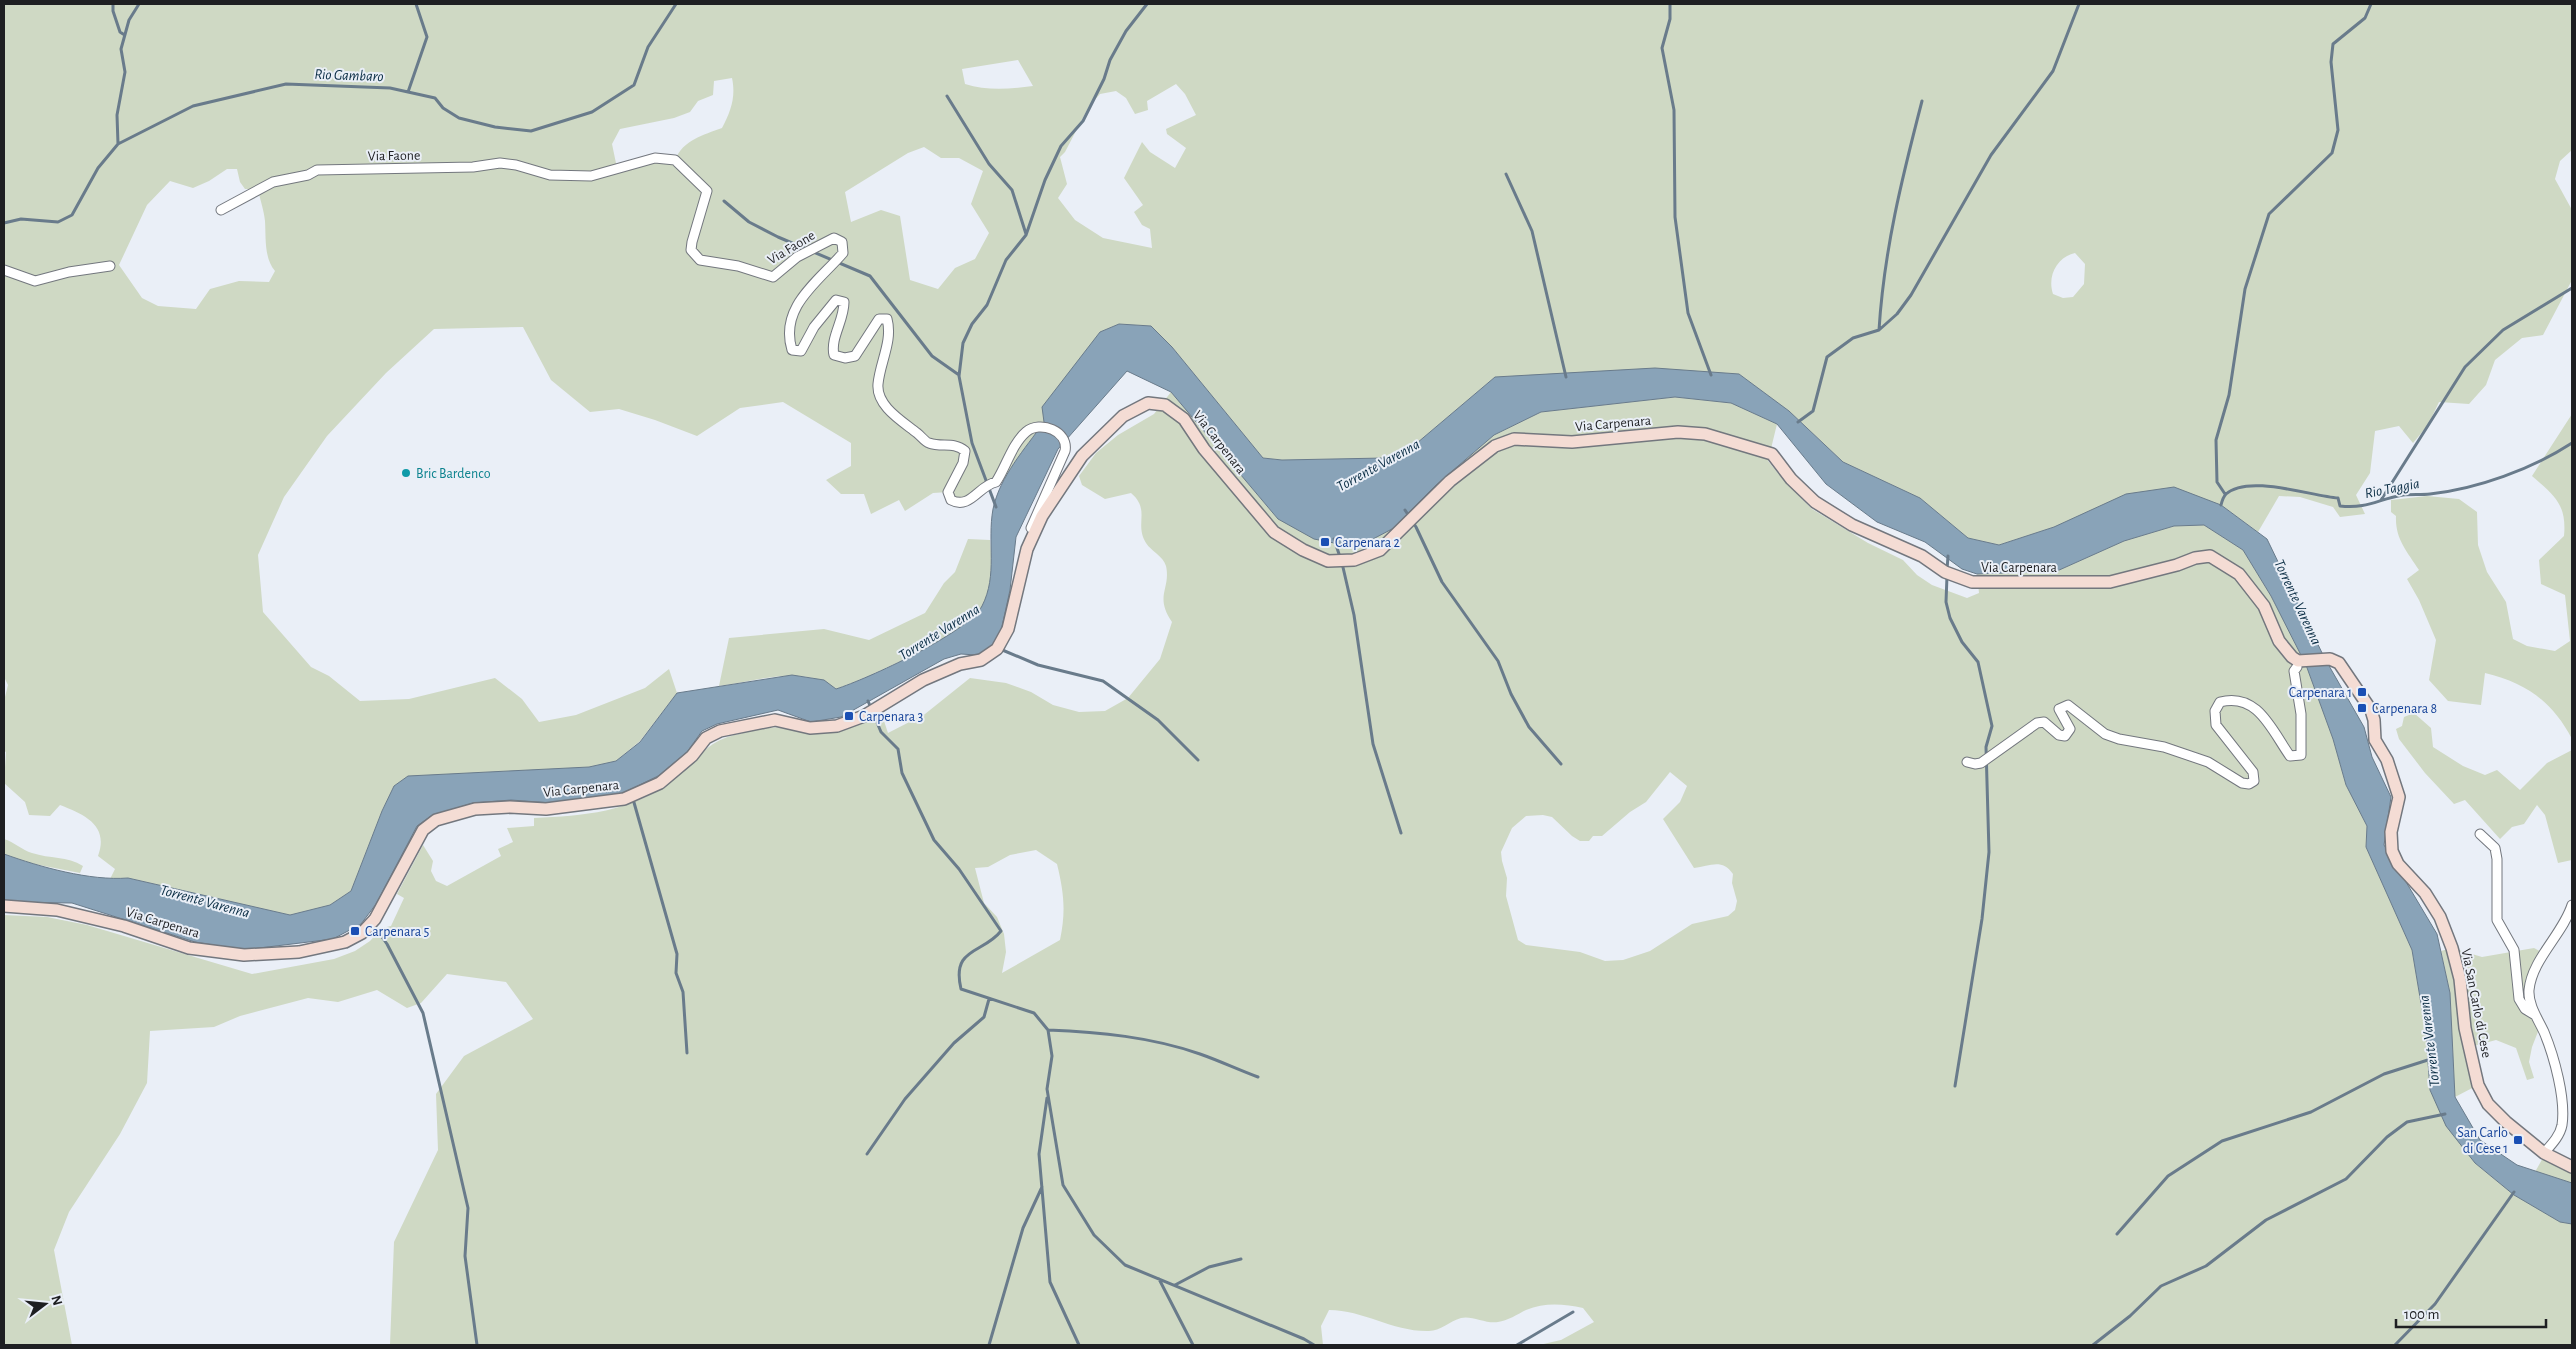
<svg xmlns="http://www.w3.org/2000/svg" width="2576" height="1349" font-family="'Alegreya Sans',sans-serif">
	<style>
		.green { fill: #cfd9c4; fill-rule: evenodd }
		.water { fill: #89a3b8; stroke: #697b8b }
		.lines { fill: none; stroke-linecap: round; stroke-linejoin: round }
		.stream { stroke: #697b8b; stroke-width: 3 }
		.street-casing { stroke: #73777e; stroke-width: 11 }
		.secondary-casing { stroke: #73777e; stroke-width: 14 }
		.street { stroke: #fff; stroke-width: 9 }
		.secondary { stroke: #f4dcd4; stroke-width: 11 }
		.culture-dot { fill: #0f9aa8; stroke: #eaeff7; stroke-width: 2 }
		.transit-dot { fill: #1a4fb4; stroke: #eaeff7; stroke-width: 2 }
		.labels { text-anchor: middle; stroke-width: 4; stroke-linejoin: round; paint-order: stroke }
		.street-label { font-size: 14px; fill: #1e1f22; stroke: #eaeff7 }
		.culture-label { font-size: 14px; fill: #0d838f; stroke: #eaeff7; text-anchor: start }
		.transit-label { font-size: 14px; fill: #164399; stroke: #eaeff7; text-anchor: start }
		.water-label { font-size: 15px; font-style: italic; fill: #0a2d44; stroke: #eaeff7 }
	</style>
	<rect width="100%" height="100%" fill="#eaeff7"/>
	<!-- green -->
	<path class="green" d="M4,4H2572V150L2560,161L2555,179L2572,210V280L2543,335L2522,338L2495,360L2486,385L2469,404L2439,402L2428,425L2413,443L2399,426L2375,431L2370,473L2356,495L2365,514L2340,517L2333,507L2300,497L2279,496L2258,532L2221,505L2054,527L1999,545L1968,538L1920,498L1843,462L1789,411L1739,374L1495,377L1417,443L1384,458L1282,460L1263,458L1172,347L1151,326L1119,324L1100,332L1044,422L1000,485L996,482L958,503L948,492L933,493L905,511L899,500L871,514L864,494H841L826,480L851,466V443L783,402L740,408L697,436L655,420L619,409L590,412L551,380L523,327L434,329L386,373L327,436L284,497L258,555L263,612L311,667L329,676L360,701L409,699L495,678L522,699L539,722L576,715L645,688L669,669L677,693L640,741L616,761L589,767L408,777L394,786L382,811L351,891L330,905L290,915L128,878L110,879L115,869L98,856C109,826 86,815 60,805L50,816L29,815L25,802L4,783L6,752L4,751V701L8,685L4,677ZM1018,60L1033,86C1010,89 987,91 965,84L962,69ZM732,78C736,97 731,111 722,128C703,135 683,140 675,160L631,163L617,168L612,144L620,129L674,118L690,112L698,101L713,95L714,81ZM1176,84L1185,94L1196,115L1166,129L1167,134L1186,148L1175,168L1150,152L1142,142L1124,178L1143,205L1134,212L1142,225L1150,229L1152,248L1103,238L1075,220L1058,198L1067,184L1060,157L1065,152L1089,106L1100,94L1116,91L1126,98L1135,114L1148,110L1147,101ZM924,147L941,158H959L983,171L971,204L989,233L975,259L955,268L938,289L910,280L900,216L881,210L851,222L845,192L908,153ZM227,169H237L240,182L245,189H258C260,200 264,210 265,221C266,238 264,258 275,271L269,282L239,281L210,289L196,309L158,306L142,298L119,265L147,205L170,181L193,188L209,181ZM2075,253L2085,264L2084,284L2073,297L2063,298L2053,294C2047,276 2057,257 2075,253Z
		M1171,392L1278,519L1392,529L1436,485L1494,435L1541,412L1675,397L1731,403L1777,424L1768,461L1786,483L1812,509L1868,543L1903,560L1917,575L1932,585L1967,598L1979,593L1977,574L2057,571L2124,541L2174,526L2204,525L2243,550L2271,596L2306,665L2333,739L2346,785L2367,826L2366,847L2412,950L2426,1033L2430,1090L2475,1163L2514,1195L2560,1222L2572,1224V1345H1539L1561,1340L1594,1322L1583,1308C1564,1304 1545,1302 1526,1310C1518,1314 1507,1321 1498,1322C1486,1324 1471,1315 1461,1318C1450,1321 1440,1331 1429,1331C1393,1332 1364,1310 1329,1310L1321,1326L1323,1345H390L394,1242L438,1150L436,1094L464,1056L533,1019L506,982L447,974L421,1003L407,1008L377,990L338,1002L308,998L240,1016L214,1027L150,1031L147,1083L120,1134L69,1212L54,1250L72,1345H4V915L47,917L87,925L252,974L334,959L355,951L370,941L382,928L391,926L404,898L397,894L423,845L433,861L431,871L436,881L447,886L501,856L498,849L513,842L507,828L534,826V818C583,816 631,812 672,781C698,762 703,741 739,734C751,731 768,726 780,728C801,730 820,736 841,731C855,728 868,717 880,709L888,733L925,714L970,678L1006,683L1031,692L1053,705L1079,712L1105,711L1128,698L1160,659L1172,622C1154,596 1171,589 1166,566C1163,556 1151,551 1146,543C1134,524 1151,510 1131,493L1105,499L1082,485L1079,476L1096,453L1118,435L1154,414ZM1670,772L1687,786L1680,802L1663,819L1694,868C1710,866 1722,858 1733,874L1732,883L1737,901L1735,910L1728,916L1692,924L1650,951L1623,960L1605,961L1580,952L1526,945L1518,940L1506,896L1507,878L1502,861L1501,852L1512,828L1526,816L1543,815L1552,817L1572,836L1580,841H1589L1593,836H1602L1630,812L1646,802ZM1036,850L1057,864C1064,893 1066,911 1060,940L1002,973L1006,952L1004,934L997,917L984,903L975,868L988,867L1010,855Z
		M2572,414V739C2552,701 2526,683 2485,673L2481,705L2448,701L2429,680L2436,640L2419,600L2407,579L2419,570C2407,551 2395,539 2396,516L2391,512V500L2427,496L2459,499L2477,512L2478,545L2487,572L2506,602L2513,639L2527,646L2555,651L2570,641L2565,595L2541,584L2539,560L2564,536C2567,504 2554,495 2532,476Z
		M968,539L990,540C992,562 994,586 982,607C967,633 866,679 836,689C804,664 756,681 719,686L729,638L824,629L869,640L925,613L944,583L955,572Z
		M2414,713L2431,728L2433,747L2463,766L2485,775L2497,770L2520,790L2547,763L2572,750V860L2558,863L2545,815L2537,805L2524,824L2512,827L2500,839L2465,800L2454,804L2425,773L2399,739L2396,729L2402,726L2404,717Z
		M4,839C14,842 22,850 32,853C50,859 67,856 83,866L80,873L29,863L4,854Z
		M2452,948L2482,957L2534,948L2545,954L2529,990L2541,1024L2532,1047L2529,1062L2534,1078L2527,1080L2516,1048L2496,1040L2470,1047L2478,1085L2455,1097L2450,993L2441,951Z
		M2545,1154L2572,1167V1183L2535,1172Z"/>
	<!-- water -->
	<path class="water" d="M1119,324L1151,326L1172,347L1263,458L1282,460L1384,458L1417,443L1495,377L1655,368L1739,374L1789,411L1843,462L1920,498L1968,538L1999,545L2054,527L2126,494L2174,487L2221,505L2267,539L2324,657L2364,727L2372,757L2391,797L2384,845L2437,934L2450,993L2455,1097L2480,1140L2517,1165L2572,1183V1224L2560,1222L2514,1195L2475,1163L2446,1126L2430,1090L2426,1033L2412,950L2366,847L2367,826L2346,785L2333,739L2306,665L2271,596L2243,550L2204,525L2174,526L2124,541L2057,571L1977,574L1962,569L1925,542L1877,522L1826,484L1777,424L1731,403L1675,397L1541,412L1494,435L1436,485L1392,529L1373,539L1339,544L1314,539L1278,519L1171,392L1127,371L1058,449L1016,537L1010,590L1001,631L993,645L984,652L976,655L961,654L944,659L841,717L811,722L778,710L717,724L702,731L687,752L658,776L619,795L552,803L511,800L473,803L431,816L417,826L376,904L361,924L333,939L243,950L195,942L72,903L4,902V854C40,867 90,881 128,878L290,915L330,905L351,891L382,811L394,786L408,776L589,767L616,761L640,742L677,693L792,675L824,680L836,689C867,679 968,633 982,606C998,575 987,542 993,509C1000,476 1025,449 1044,422L1042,407L1100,332Z"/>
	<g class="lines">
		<!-- stream -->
		<path class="stream" d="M113,4V11L120,32L123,34
			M1670,4V19L1662,48L1674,110L1675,217L1688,313L1711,375
			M408,92L427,37L416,4
			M947,96L989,164L1012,190L1026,234
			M118,144L117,115L125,72L121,49L129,20L139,4
			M1506,174L1532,231L1566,377
			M724,201L749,222L778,237L870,276L932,356L959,375
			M4,223L21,219L58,222L72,215L98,168L118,144L193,106L286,84L390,88L435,98L443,108L459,118L495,127L531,131L592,112L634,85L648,47L676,4
			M1879,330C1884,250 1902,178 1922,101
			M1798,422L1813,411L1827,357L1853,338L1879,330L1897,314L1911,295L1991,155L2053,71L2079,4
			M2225,494L2217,482L2216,440L2229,395L2245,289L2269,214L2332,153L2338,130L2331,62L2333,44L2365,18L2371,4
			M2381,500L2465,367L2503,330L2572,288
			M2221,505C2222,501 2224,496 2226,494C2248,474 2311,496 2338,498L2340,506C2368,509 2378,499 2403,495C2412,494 2421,495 2430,494C2477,489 2532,469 2572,443
			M996,507L972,443L959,376L963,343L972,324L987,305L1006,260L1026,235L1045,180L1061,146L1083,121L1104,79L1110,60L1126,31L1147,4
			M1405,510L1416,527L1442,582L1498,661L1511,694L1529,727L1561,764
			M1334,539L1340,557
			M1342,563L1354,615L1373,744L1401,833
			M1947,570L1948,556
			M1947,576L1946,602L1950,618L1962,642L1978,662L1992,726L1986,747L1989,852L1982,919L1955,1086
			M1000,649L1038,665L1103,681L1158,720L1198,760
			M868,701L881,732L898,749L902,773L934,840L959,869L1001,931C983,954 951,947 961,989L1034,1013L1048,1030L1052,1056L1047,1089L1063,1185L1094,1235L1125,1265L1304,1339L1314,1345
			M633,799L677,954L676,973L683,992L687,1053
			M370,929L382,937L387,944L423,1013L468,1208L465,1256L477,1345
			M1048,1030C1099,1032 1152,1037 1200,1054C1220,1061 1239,1070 1258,1077
			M1047,1098L1039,1154L1050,1282L1079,1345
			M867,1154L905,1099L954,1043L984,1017L989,999
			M2117,1234L2168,1176L2222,1141L2311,1112L2384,1074L2431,1059
			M1159,1279L1193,1345
			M1175,1285L1209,1267L1241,1259
			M989,1345L1023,1228L1042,1187
			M1517,1345L1573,1312
			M2093,1345L2130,1316L2161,1286L2206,1266L2266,1220L2346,1179L2387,1137L2407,1122L2445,1114
			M2395,1345L2435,1304L2514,1192"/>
		<!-- street casing -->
		<g class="street-casing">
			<path id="street" d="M221,210L273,182L308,175L317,170L473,167L500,163L516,165L550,175L591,176L655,158L675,160L707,191L692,242L691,250L700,260L738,266L773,277L797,257L834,238L842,242L843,253C818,282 779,307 792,350L801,351L814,327L836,300L844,302C844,321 830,338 834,355L845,358L855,356L879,319H887C893,341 880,362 878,384C876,406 902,421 917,433C921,436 925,442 929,443C942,448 953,441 965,451L963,463L948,492L951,500C970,510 978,486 996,482C1006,467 1012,444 1026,432C1040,420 1069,431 1065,451L1031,528
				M4,270L35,281L69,272L110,266
				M1967,762L1975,764L1981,763L2037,723L2044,722L2059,735L2065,736L2070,729L2059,709L2068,705L2105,734L2119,739L2164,747L2208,762L2242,783L2249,784L2254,781L2253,772L2216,725L2215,711L2220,702C2258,692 2272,731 2290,756L2301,755V714L2294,671L2297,667
				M2480,834L2495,848L2497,859V920L2514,950L2519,999L2525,1009L2535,1015
				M2544,1153C2551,1145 2560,1136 2562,1125C2566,1099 2554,1056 2544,1032C2538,1019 2528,1005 2529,990C2532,959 2563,934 2572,905"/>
		</g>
		<!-- secondary casing -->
		<g class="secondary-casing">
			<path id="secondary" d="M4,906L57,910L124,926L189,948L244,955L299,952L345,942L362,933L375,919L423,830L436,820L475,809L510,807L546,809L624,799L660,783L692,756L706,738L720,731L775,720L810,728L837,726L864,716L923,680L960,664L981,660L997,649L1008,629L1027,549L1042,516L1082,456L1123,416L1148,403L1165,405L1184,419L1204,449L1274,532L1303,550L1328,561L1354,560L1380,550L1450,481L1495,446L1514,439L1572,442L1678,432L1705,434L1772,454L1791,479L1815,502L1852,525L1922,556L1945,572L1972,582H2110L2177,565L2195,558L2210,556L2239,574L2264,606L2279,641L2292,657L2298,661L2330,659L2339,663L2371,710L2374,720L2375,740L2387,760L2399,797L2391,832L2392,851L2398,864L2425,893L2440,917L2452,948L2460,979L2465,1028L2478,1085L2488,1104L2506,1122L2544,1153L2572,1167"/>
		</g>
		<!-- street -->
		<use href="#street" class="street"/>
		<!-- secondary -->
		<use href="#secondary" class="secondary"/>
	</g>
	<!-- markers -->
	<circle class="culture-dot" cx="406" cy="473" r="5"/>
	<g class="transit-dot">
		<rect x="1320" y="537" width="10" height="10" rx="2.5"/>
		<rect x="2357" y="687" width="10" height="10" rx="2.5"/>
		<rect x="2357" y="703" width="10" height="10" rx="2.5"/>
		<rect x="844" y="711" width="10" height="10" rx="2.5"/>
		<rect x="350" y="926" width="10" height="10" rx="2.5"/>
		<rect x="2513" y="1135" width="10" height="10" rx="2.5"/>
	</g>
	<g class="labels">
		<!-- street labels -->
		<g class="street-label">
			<text transform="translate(394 155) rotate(-1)" y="5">Via Faone</text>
			<text transform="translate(791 247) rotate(-31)" y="5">Via Faone</text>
			<text transform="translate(1613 423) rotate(-5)" y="5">Via Carpenara</text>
			<text transform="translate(1220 442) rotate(52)" y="5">Via Carpenara</text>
			<text x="2019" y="572">Via Carpenara</text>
			<text transform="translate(581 788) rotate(-6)" y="5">Via Carpenara</text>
			<text transform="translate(163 922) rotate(17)" y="5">Via Carpenara</text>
			<text transform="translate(2477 1003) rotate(79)" y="5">Via San Carlo di Cese</text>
		</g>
		<!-- culture labels -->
		<g class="culture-label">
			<text x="416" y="478">Bric Bardenco</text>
		</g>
		<!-- transit labels -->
		<g class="transit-label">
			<text x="1335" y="547">Carpenara 2</text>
			<text x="2352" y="697" text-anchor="end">Carpenara 1</text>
			<text x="2372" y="713">Carpenara 8</text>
			<text x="859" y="721">Carpenara 3</text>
			<text x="365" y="936">Carpenara 5</text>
			<text x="2508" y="1137" text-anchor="end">San Carlo<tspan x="2508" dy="16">di Cese 1</tspan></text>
		</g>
		<!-- water labels -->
		<g class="water-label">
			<text transform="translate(349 75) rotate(2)" y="5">Rio Gambaro</text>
			<text transform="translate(1378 465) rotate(-29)" y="5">Torrente Varenna</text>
			<text transform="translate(2392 488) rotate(-11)" y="5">Rio Taggia</text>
			<text transform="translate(2298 602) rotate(65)" y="5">Torrente Varenna</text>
			<text transform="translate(939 632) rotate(-32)" y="5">Torrente Varenna</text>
			<text transform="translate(205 901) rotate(15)" y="5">Torrente Varenna</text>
			<text transform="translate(2429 1041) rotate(-97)" y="5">Torrente Varenna</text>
		</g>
	</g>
	<!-- border -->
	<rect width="2576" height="1349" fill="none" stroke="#1e1f22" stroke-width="10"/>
	<!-- north arrow -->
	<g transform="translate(45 1304) rotate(74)" stroke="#eaeff7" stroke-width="4" paint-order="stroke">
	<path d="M0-4L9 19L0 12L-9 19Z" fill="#1e1f22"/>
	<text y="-8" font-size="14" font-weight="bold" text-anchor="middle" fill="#1e1f22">N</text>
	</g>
	<!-- scale -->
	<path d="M2396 1319v8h150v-8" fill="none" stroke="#1e1f22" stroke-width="2.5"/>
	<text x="2404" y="1319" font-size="15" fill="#1e1f22" stroke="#eaeff7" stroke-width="4" paint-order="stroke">100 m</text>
</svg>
